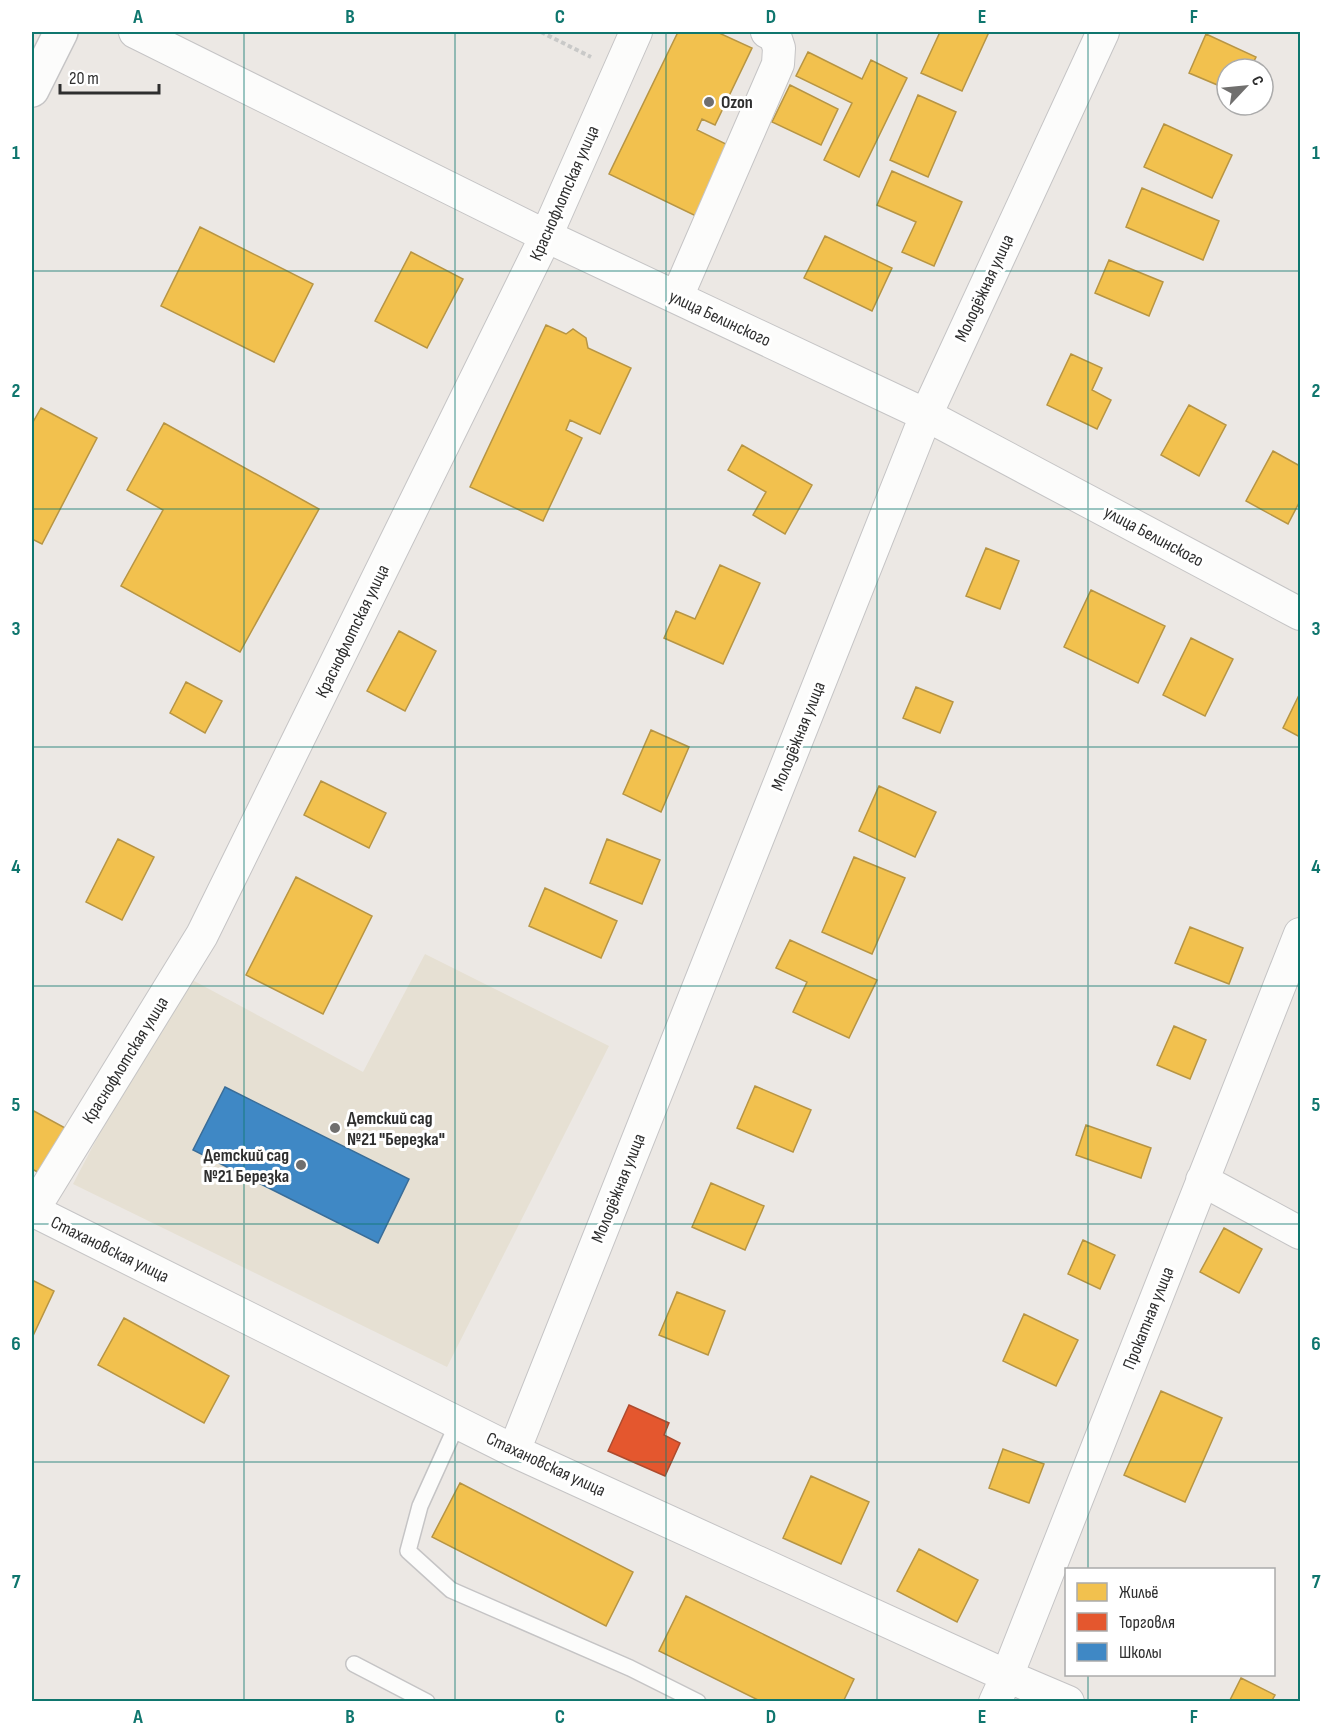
<svg xmlns="http://www.w3.org/2000/svg" width="1332" height="1733" font-family="'Sofia Sans Condensed',sans-serif">
	<style>
		.education { fill: #e6e0d3 }
		.homes { fill: #f2c14e; stroke: #b79544; stroke-width: 1.5 }
		.shops { fill: #e4572e; stroke: #ad4b2e; stroke-width: 1.5 }
		.schools { fill: #3f88c5; stroke: #3a6d98; stroke-width: 1.5 }
		.lines { fill: none; stroke-linecap: round; stroke-linejoin: round }
		.service-casing { stroke: #c5c4c5; stroke-width: 18 }
		.minor-casing { stroke: #c5c4c5; stroke-width: 34 }
		.tertiary-casing { stroke: #c5c4c5; stroke-width: 36 }
		.path { stroke: #c9c9c8; stroke-width: 4; stroke-dasharray: 4.5 3; stroke-linecap: butt }
		.service { stroke: #fcfcfb; stroke-width: 15 }
		.minor { stroke: #fcfcfb; stroke-width: 32 }
		.tertiary { stroke: #fcfcfb; stroke-width: 33 }
		.grid { fill: none; stroke: #0f766e; stroke-width: 1.5; stroke-opacity: 0.55 }
		.poi-dot { fill: #706f6e; stroke: #fff; stroke-width: 2 }
		.labels { text-anchor: middle; stroke-width: 6; stroke-linejoin: round; paint-order: stroke }
		.poi-label { font-size: 18px; font-weight: bold; fill: #2e2e2e; stroke: #fff; text-anchor: start }
		.street-label { font-size: 18px; fill: #2e2e2e; stroke: #fff }
		.neatline { fill: none; stroke: #0f766e; stroke-width: 2 }
		.grid-label { font-size: 20px; text-anchor: middle; font-weight: bold; fill: #0f766e }
	</style>
	<rect width="100%" height="100%" fill="#ece8e4"/>
	<!-- education -->
	<path class="education" d="M425,954L609,1046L447,1367L73,1184L183,975L363,1072Z"/>
	<!-- homes -->
	<path class="homes" d="M678,32H717L752,48L715,125L702,119L697,130L730,146L696,216L609,174Z
		M940,32H989L962,91L921,73Z
		M1206,34L1256,57L1250,69H1227V89L1189,73Z
		M808,52L862,79L871,60L907,78L859,177L824,160L852,103L796,76Z
		M790,85L838,109L821,145L772,122Z
		M918,95L956,112L928,177L890,160Z
		M1164,124L1232,155L1212,198L1144,167Z
		M892,171L962,202L934,266L902,252L916,222L877,205Z
		M1142,188L1219,221L1203,260L1126,227Z
		M200,227L313,284L274,362L161,306Z
		M825,236L892,268L872,311L804,278Z
		M411,252L463,279L427,348L375,321Z
		M1109,260L1163,282L1149,316L1095,293Z
		M546,325L566,334L573,329L586,338L588,348L631,368L600,434L570,420L566,430L582,438L543,521L470,487Z
		M1071,354L1102,368L1092,390L1111,400L1097,429L1047,405Z
		M1189,405L1226,425L1199,476L1161,455Z
		M41,408L97,438L42,544L32,539V422H33Z
		M164,423L319,509L240,652L121,586L163,510L127,490Z
		M742,445L812,485L785,534L753,515L766,492L728,470Z
		M1273,451L1300,466V501L1288,524L1246,501Z
		M986,548L1019,561L1000,609L966,596Z
		M720,565L760,583L723,664L664,638L676,611L695,619Z
		M1091,590L1165,626L1138,683L1064,647Z
		M399,631L436,651L405,711L367,691Z
		M1191,638L1233,659L1205,716L1163,695Z
		M186,682L222,701L205,733L170,713Z
		M916,687L953,702L940,733L903,718Z
		M1300,693V737L1283,728Z
		M651,730L689,747L661,812L623,794Z
		M321,781L386,813L369,848L304,815Z
		M879,786L936,812L915,857L859,831Z
		M118,839L154,857L122,920L86,902Z
		M607,839L660,860L642,904L590,883Z
		M854,857L905,878L872,954L822,932Z
		M296,877L372,916L323,1014L246,975Z
		M545,888L617,921L601,958L529,926Z
		M1190,927L1243,948L1229,984L1175,963Z
		M790,940L877,980L849,1038L793,1012L807,982L776,968Z
		M1174,1026L1206,1040L1190,1079L1157,1065Z
		M755,1086L811,1110L793,1152L737,1128Z
		M32,1110L67,1129L43,1175L32,1169Z
		M1086,1125L1151,1148L1141,1178L1076,1155Z
		M711,1183L764,1206L745,1250L692,1227Z
		M1224,1228L1262,1249L1239,1293L1200,1272Z
		M1083,1240L1115,1255L1100,1289L1068,1274Z
		M32,1280L54,1291L32,1338Z
		M677,1292L725,1311L708,1355L659,1335Z
		M1024,1314L1078,1340L1056,1386L1003,1361Z
		M124,1318L229,1376L204,1423L98,1365Z
		M1161,1391L1222,1418L1185,1502L1124,1475Z
		M1003,1449L1044,1464L1029,1503L989,1488Z
		M811,1476L869,1502L841,1564L783,1538Z
		M460,1483L633,1572L606,1626L432,1537Z
		M919,1549L978,1580L957,1622L897,1591Z
		M686,1596L854,1679L843,1702H762L659,1651Z
		M1241,1678L1275,1695L1271,1702H1229Z"/>
	<!-- shops -->
	<path class="shops" d="M629,1405L669,1423L664,1435L680,1443L665,1476L608,1451Z"/>
	<!-- schools -->
	<path class="schools" d="M225,1087L409,1179L378,1243L193,1150Z"/>
	<g class="lines">
		<!-- service casing -->
		<g class="service-casing">
			<path id="service" d="M458,1422L420,1506L408,1551L451,1590L630,1668L698,1702
				M354,1664L427,1702"/>
		</g>
		<!-- minor casing -->
		<g class="minor-casing">
			<path id="minor" d="M135,32L546,236L926,415L1300,614
				M677,297L778,64L779,48L775,36L767,32
				M1202,1180L1300,1233
				M32,1210L514,1451L1007,1676L1068,1702
				M33,1210L202,935L546,236L636,32
				M514,1451L926,415L1103,32
				M995,1702L1007,1676L1300,934"/>
		</g>
		<!-- tertiary casing -->
		<g class="tertiary-casing">
			<path id="tertiary" d="M32,90L61,32"/>
		</g>
		<!-- path -->
		<path class="path" d="M541,32L591,57"/>
		<!-- service -->
		<use href="#service" class="service"/>
		<!-- minor -->
		<use href="#minor" class="minor"/>
		<!-- tertiary -->
		<use href="#tertiary" class="tertiary"/>
	</g>
	<!-- grid -->
	<path class="grid" d="M244,32V1702M455,32V1702M666,32V1702M877,32V1702M1088,32V1570M32,271H1300M32,509H1300M32,747H1300M32,986H1300M32,1224H1300M32,1462H1300M1088,1674V1702"/>
	<!-- markers -->
	<g class="poi-dot">
		<circle cx="709" cy="102" r="6"/>
		<circle cx="335" cy="1128" r="6"/>
		<circle cx="301" cy="1165" r="6"/>
	</g>
	<g class="labels">
		<!-- poi labels -->
		<g class="poi-label">
			<text x="721" y="108">Ozon</text>
			<text x="347" y="1124">Детский сад<tspan x="347" dy="21">№21 "Березка"</tspan></text>
			<text x="289" y="1161" text-anchor="end">Детский сад<tspan x="289" dy="21">№21 Березка</tspan></text>
		</g>
		<!-- street labels -->
		<g class="street-label">
			<text transform="translate(564 193) rotate(-66)" y="6">Краснофлотская улица</text>
			<text transform="translate(984 288) rotate(-65)" y="6">Молодёжная улица</text>
			<text transform="translate(720 318) rotate(25)" y="6">улица Белинского</text>
			<text transform="translate(1154 536) rotate(28)" y="6">улица Белинского</text>
			<text transform="translate(352 631) rotate(-64)" y="6">Краснофлотская улица</text>
			<text transform="translate(798 736) rotate(-68)" y="6">Молодёжная улица</text>
			<text transform="translate(125 1060) rotate(-58)" y="6">Краснофлотская улица</text>
			<text transform="translate(618 1188) rotate(-68)" y="6">Молодёжная улица</text>
			<text transform="translate(110 1249) rotate(26)" y="6">Стахановская улица</text>
			<text transform="translate(1148 1318) rotate(-68)" y="6">Прокатная улица</text>
			<text transform="translate(546 1464) rotate(25)" y="6">Стахановская улица</text>
		</g>
	</g>
	<!-- border -->
	<rect width="1332" height="1733" fill="none" stroke="#ffffff" stroke-width="66"/>
	<!-- legend -->
	<rect x="1065" y="1568" width="210" height="108" fill="#ffffff" stroke="#ababab" stroke-width="1.5"/>
	<rect x="1077" y="1583" width="30" height="18" fill="#f2c14e" stroke="#ababab" stroke-width="1.5"/>
	<text x="1119" y="1598" font-size="18" fill="#2e2e2e">Жильё</text>
	<rect x="1077" y="1613" width="30" height="18" fill="#e4572e" stroke="#ababab" stroke-width="1.5"/>
	<text x="1119" y="1628" font-size="18" fill="#2e2e2e">Торговля</text>
	<rect x="1077" y="1643" width="30" height="18" fill="#3f88c5" stroke="#ababab" stroke-width="1.5"/>
	<text x="1119" y="1658" font-size="18" fill="#2e2e2e">Школы</text>
	<!-- north arrow -->
	<g transform="translate(1245 87) rotate(64)"><circle r="28" fill="#ffffff" stroke="#ababab" stroke-width="1.5"/>
	<path d="M0-4.5L10 22L0 15L-10 22Z" fill="#706f6e"/>
	<text y="-9" font-size="16" font-weight="bold" text-anchor="middle" fill="#2e2e2e">С</text>
	</g>
	<!-- scale -->
	<path d="M60 84v9h99v-9" fill="none" stroke="#2e2e2e" stroke-width="3"/>
	<text x="69" y="84" font-size="18" fill="#2e2e2e" stroke="#ffffff" stroke-width="4.5" paint-order="stroke">20 m</text>
	<rect x="33" y="33" width="1266" height="1667" class="neatline"/>
	<g class="grid-label">
		<text x="138" y="23">A</text>
		<text x="350" y="23">B</text>
		<text x="560" y="23">C</text>
		<text x="771" y="23">D</text>
		<text x="982" y="23">E</text>
		<text x="1194" y="23">F</text>
		<text x="16" y="159">1</text>
		<text x="1316" y="159">1</text>
		<text x="16" y="397">2</text>
		<text x="1316" y="397">2</text>
		<text x="16" y="635">3</text>
		<text x="1316" y="635">3</text>
		<text x="16" y="873">4</text>
		<text x="1316" y="873">4</text>
		<text x="16" y="1111">5</text>
		<text x="1316" y="1111">5</text>
		<text x="16" y="1350">6</text>
		<text x="1316" y="1350">6</text>
		<text x="16" y="1588">7</text>
		<text x="1316" y="1588">7</text>
		<text x="138" y="1723">A</text>
		<text x="350" y="1723">B</text>
		<text x="560" y="1723">C</text>
		<text x="771" y="1723">D</text>
		<text x="982" y="1723">E</text>
		<text x="1194" y="1723">F</text>
	</g>
</svg>
